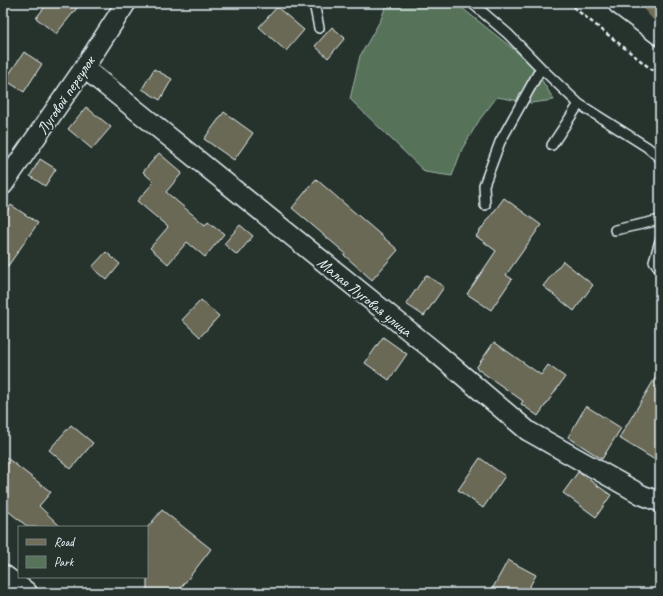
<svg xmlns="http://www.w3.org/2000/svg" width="663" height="596" font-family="Caveat,sans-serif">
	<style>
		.green { fill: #57735a; stroke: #a0b2a9 }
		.building { fill: #6a6954; stroke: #e8f1f8 }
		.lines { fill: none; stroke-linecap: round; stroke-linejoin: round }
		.lane-casing { stroke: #e8f1f8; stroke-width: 12 }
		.street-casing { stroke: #e8f1f8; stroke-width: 22 }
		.secondary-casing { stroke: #e8f1f8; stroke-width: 25 }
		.primary-casing { stroke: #e8f1f8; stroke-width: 25 }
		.path { stroke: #e8f1f8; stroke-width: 2.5; stroke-dasharray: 4 3; stroke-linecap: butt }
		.lane { stroke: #26332d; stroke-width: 9 }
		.street { stroke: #26332d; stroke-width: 19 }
		.secondary { stroke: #26332d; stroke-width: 22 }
		.primary { stroke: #716e59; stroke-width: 22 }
		.labels { text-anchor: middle; stroke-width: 3.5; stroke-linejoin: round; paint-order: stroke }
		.street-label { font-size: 16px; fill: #e8f1f8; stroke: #26332d }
	</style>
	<rect width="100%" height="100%" fill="#26332d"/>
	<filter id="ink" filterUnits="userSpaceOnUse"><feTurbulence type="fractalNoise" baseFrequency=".025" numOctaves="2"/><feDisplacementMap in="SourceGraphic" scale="8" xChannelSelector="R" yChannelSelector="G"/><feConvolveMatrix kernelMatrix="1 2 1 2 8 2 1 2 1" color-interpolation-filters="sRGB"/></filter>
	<g filter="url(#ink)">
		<!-- green -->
		<path class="green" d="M387,3H457L467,12L532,64L554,100L531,103L497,97L480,119L462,149L452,176L425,172L350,99L360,56L381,19Z"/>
		<!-- building -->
		<path class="building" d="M48,3H81L56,34L36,18Z
			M277,7L304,30L286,51L259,27Z
			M332,27L345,38L328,58L315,46Z
			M24,52L42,64L24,92L5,80Z
			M154,69L172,79L160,100L142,89Z
			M86,107L111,127L92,149L68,129Z
			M224,112L253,133L234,160L204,139Z
			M159,153L182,173L166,192L205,225L208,221L224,234L205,257L187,242L168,264L150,248L168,227L137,201L154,182L143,172Z
			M40,159L56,169L45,186L30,176Z
			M316,179L398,250L372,280L344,255L345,253L292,208Z
			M504,198L541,225L506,275L512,279L491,310L467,294L496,251L476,236Z
			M11,205L38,223L3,273V217Z
			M240,225L253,236L237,255L224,244Z
			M106,252L120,264L107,280L92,267Z
			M563,261L593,285L574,311L543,286Z
			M426,275L444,287L424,316L406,304Z
			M201,300L219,316L200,337L182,320Z
			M383,337L407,354L389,380L365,363Z
			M494,342L541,375L548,365L565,377L538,416L521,404L523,401L476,368Z
			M660,370V463L619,438Z
			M586,406L621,428L602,459L568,437Z
			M71,425L93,443L71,469L49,450Z
			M3,455L51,492L39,506L61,527H28L3,507Z
			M480,458L505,476L483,508L458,490Z
			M578,472L611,495L596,517L563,493Z
			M162,510L211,549L177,593H147V528Z
			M508,560L536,575L526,593H490Z"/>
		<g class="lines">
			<!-- lane casing -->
			<g class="lane-casing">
				<path id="lane" d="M314,3L319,28
					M472,3L508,34L541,68L500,142L484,185L485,205
					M541,68L579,104L552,145
					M579,104L647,147L660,158
					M615,230L660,220
					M660,241L654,261L660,269"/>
			</g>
			<!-- street casing -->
			<g class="street-casing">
				<path id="street" d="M84,68L434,351L528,431L642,495L660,502
					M3,185L84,68L126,3"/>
			</g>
			<!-- secondary casing -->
			<g class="secondary-casing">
				<path id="secondary" d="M619,3L660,34
					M3,576L26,593"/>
			</g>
			<!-- primary casing -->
			<g class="primary-casing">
				<path id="primary" d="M653,3L660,11"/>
			</g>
			<!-- path -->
			<path class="path" d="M568,3L660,76"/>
			<!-- lane -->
			<use href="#lane" class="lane"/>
			<!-- street -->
			<use href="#street" class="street"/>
			<!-- secondary -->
			<use href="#secondary" class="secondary"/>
			<!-- primary -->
			<use href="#primary" class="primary"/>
		</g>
	</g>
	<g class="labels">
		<!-- street labels -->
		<g class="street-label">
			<text transform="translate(65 95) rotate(-56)" y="6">Луговой переулок</text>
			<text transform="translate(365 296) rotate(39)" y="6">Малая Луговая улица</text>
		</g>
	</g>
	<!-- margin -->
	<rect width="663" height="596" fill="none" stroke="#26332d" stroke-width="16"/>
	<rect x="8" y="8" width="647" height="580" fill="none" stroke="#e8f1f8" stroke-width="1.5" filter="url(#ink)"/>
	<!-- legend -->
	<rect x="18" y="526" width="130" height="52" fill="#26332d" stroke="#747f7e"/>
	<rect x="26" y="539" width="20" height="6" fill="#716e59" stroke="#747f7e"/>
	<text x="54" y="546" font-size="12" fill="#e8f1f8">Road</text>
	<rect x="26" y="556" width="20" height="12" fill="#57735a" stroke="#747f7e"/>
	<text x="54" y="566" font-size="12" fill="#e8f1f8">Park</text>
</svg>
